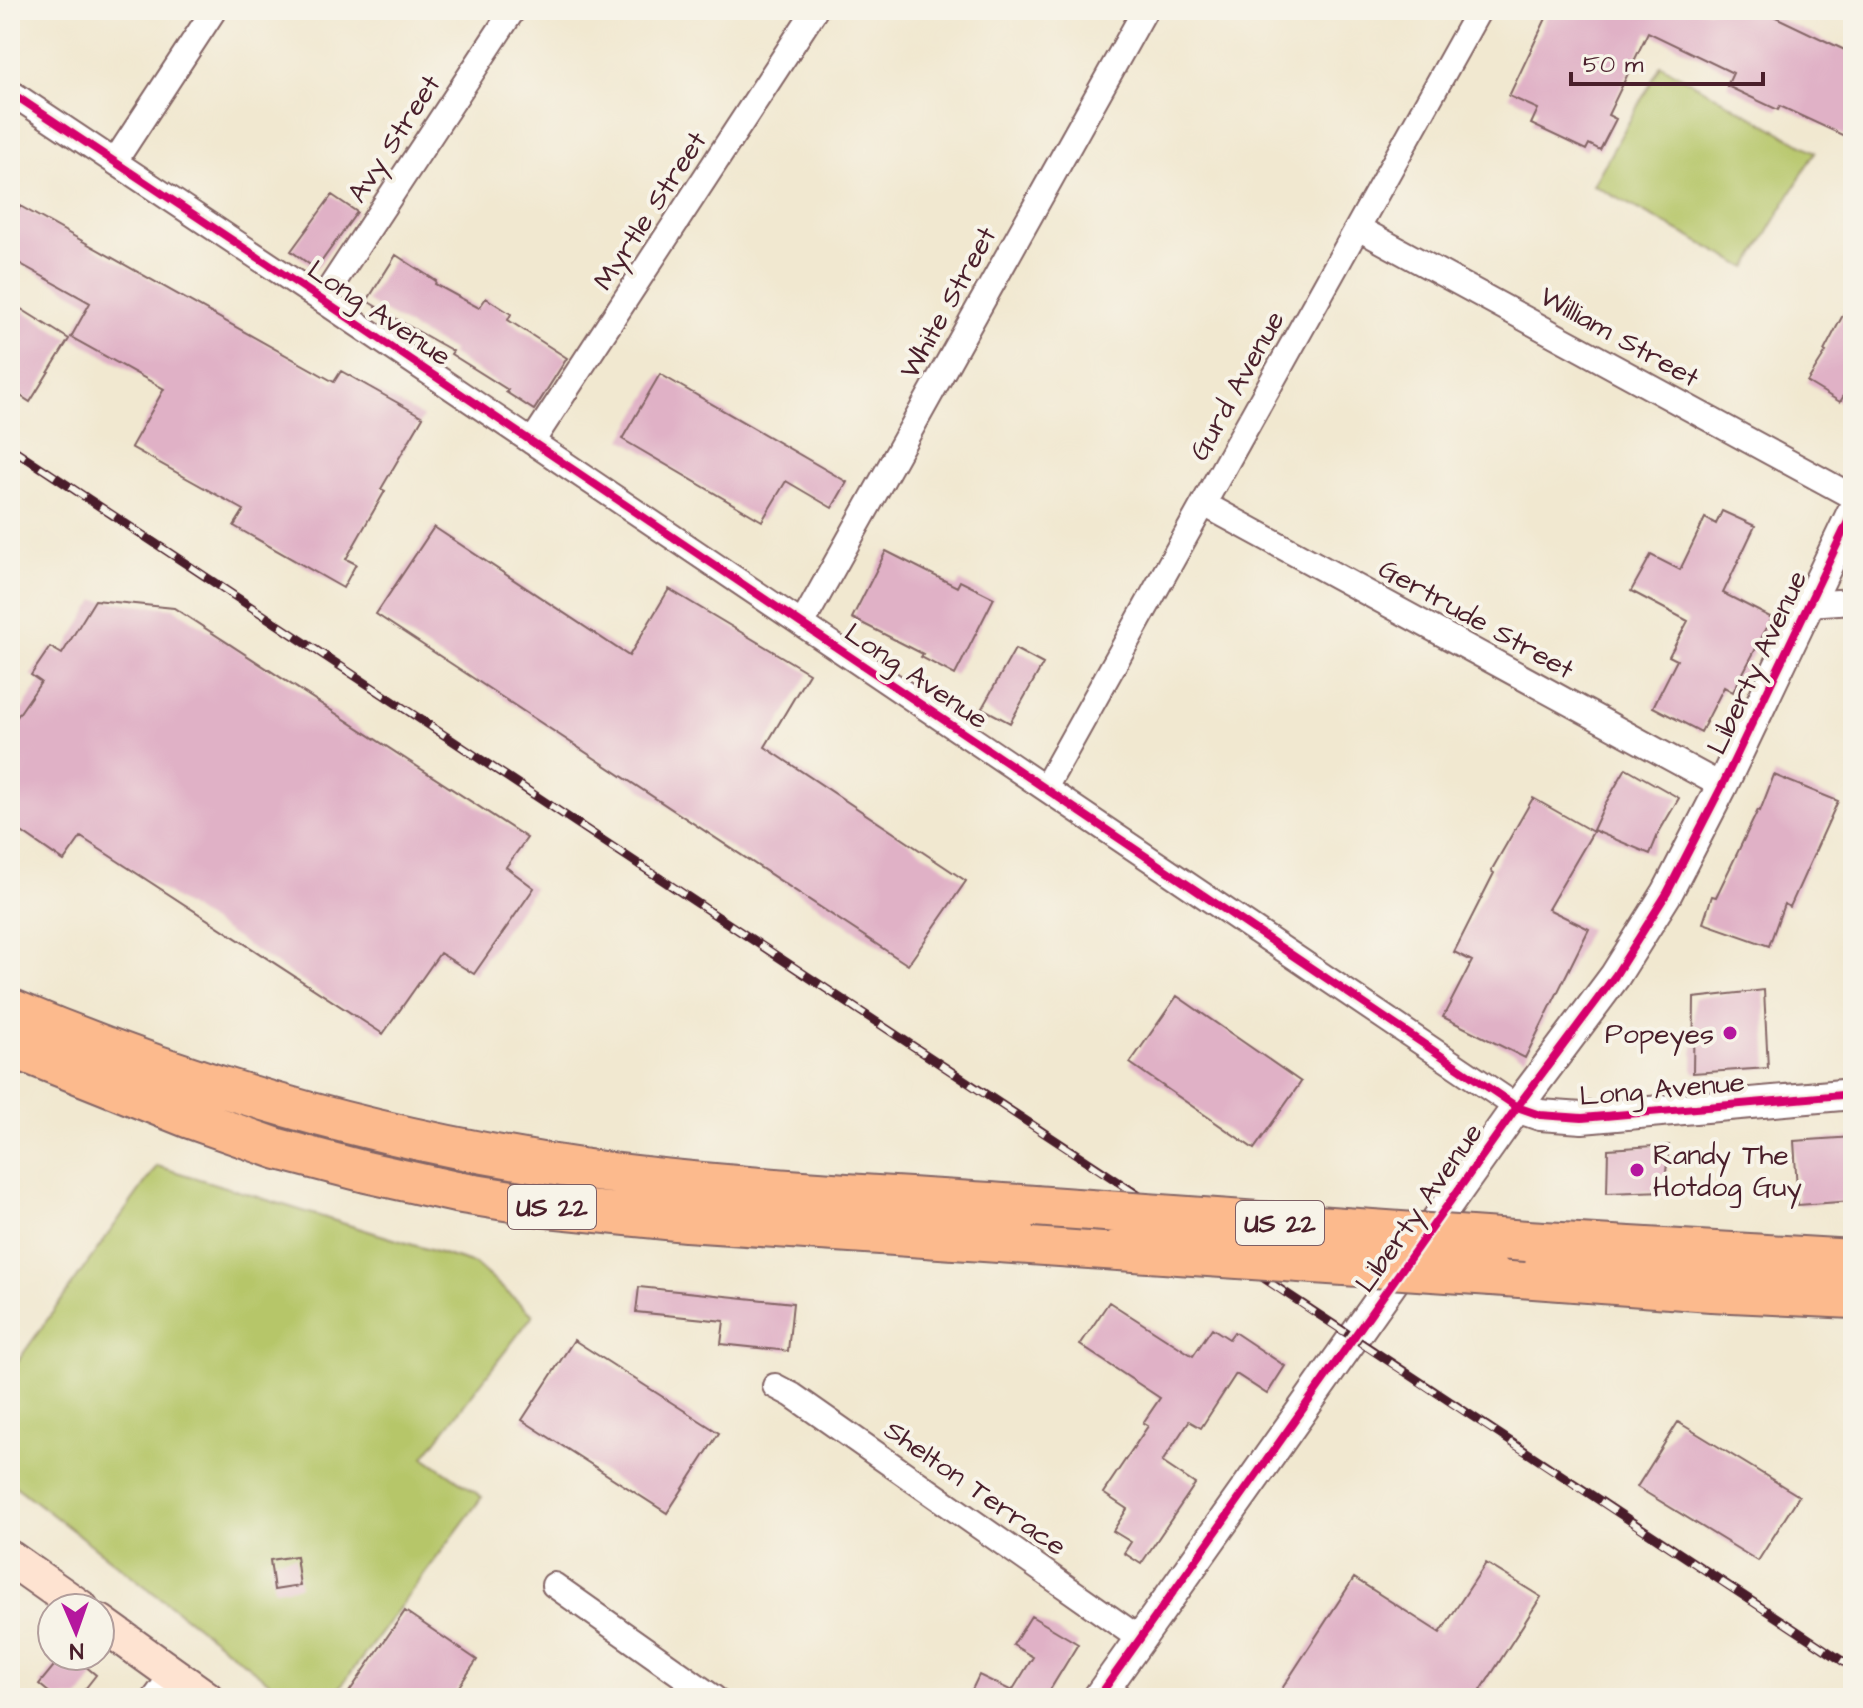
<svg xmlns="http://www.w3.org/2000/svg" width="1863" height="1708" font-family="'Architects Daughter',sans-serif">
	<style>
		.green { fill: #b6c669; stroke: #80724a; stroke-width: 2 }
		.building { fill: #e0b1c6 }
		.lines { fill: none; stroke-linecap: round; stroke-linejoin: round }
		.minor-casing { stroke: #846565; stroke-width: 28 }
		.tertiary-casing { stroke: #846565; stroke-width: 34 }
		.secondary-casing { stroke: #846565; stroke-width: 38 }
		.trunk-casing { stroke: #846565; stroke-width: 44 }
		.minor { stroke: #fff; stroke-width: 24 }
		.tertiary { stroke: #fff; stroke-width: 30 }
		.secondary { stroke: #fee3d1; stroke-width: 34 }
		.trunk { stroke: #fcba8d; stroke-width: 40 }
		.rail-casing { stroke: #4a1f2b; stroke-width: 9 }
		.rail { stroke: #f7f3e8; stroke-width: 6; stroke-dasharray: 18; stroke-linecap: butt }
		.trunk-bridge-casing { stroke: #846565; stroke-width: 44; stroke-linecap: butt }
		.trunk-bridge { stroke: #fcba8d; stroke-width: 40 }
		.cycleway-casing { stroke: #f7f3e8; stroke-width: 13 }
		.cycleway { stroke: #d6006c; stroke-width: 8 }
		.poi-dot { fill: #b5179e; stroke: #f7f3e8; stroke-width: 3 }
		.labels { text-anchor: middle; stroke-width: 8; stroke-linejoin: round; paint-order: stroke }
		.shield { fill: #f7f3e8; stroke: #7e5f64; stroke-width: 2 }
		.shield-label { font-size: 26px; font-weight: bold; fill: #4a1f2b }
		.street-label { font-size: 28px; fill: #4a1f2b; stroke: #f7f3e8 }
		.poi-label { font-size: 28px; fill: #4a1f2b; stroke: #f7f3e8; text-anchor: end }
	</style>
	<rect width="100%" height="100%" fill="#f7f3e8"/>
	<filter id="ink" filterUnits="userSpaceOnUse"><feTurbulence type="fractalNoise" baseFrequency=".0125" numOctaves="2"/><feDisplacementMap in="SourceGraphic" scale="16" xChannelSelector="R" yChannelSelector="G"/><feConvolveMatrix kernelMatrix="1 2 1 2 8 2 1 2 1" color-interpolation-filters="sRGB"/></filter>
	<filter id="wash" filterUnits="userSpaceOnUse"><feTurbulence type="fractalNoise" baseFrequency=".006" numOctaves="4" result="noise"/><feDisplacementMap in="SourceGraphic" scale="32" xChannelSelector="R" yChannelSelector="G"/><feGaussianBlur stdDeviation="1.8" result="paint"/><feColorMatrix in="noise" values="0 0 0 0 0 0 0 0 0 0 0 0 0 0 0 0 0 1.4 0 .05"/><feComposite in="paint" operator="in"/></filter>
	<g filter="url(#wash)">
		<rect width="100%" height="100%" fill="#f1e8d0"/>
		<!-- green -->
		<path class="green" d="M1661,65L1815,152L1747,268L1593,185Z
			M157,1166L475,1264L533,1315L424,1457L482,1497L332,1698H290L10,1482V1372Z"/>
		<g id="blocks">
			<!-- building -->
			<path class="building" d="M1550,10H1761L1853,54V140L1780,106L1778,110L1727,86L1733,73L1648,32L1608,115L1616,119L1600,150L1589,144L1586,150L1531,124L1538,109L1509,96Z
				M332,195L357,212L316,269L291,251Z
				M20,206L334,382L341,371L423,417L381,489L385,491L346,559L356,564L343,588L234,526L244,510L131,447L164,389L71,337L90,303L10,258V223Z
				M396,255L436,281L435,284L479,308L486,298L511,314L508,320L567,358L534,410L506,392L508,390L451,354L453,351L405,324L367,301Z
				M1853,296V381L1840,402L1807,382L1826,352L1824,351Z
				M10,302L69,339L30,402L10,389Z
				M660,374L847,482L832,508L786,481L762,521L622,439Z
				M1722,511L1755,526L1723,593L1772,618L1733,692L1724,687L1701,732L1653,707L1677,660L1669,656L1688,621L1631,591L1651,555L1680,570L1705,518L1716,524Z
				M434,527L629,656L669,589L809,673L765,747L966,881L908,965L376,614Z
				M886,551L957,587L960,581L994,598L955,675L921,657L923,654L852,618Z
				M95,600L174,608L527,838L506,867L534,888L474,974L440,953L383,1034L81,837L64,861L10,824V727L41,682L31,675L50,647L62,654Z
				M1015,649L1043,664L1010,723L982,708Z
				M1626,768L1679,798L1659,832L1650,854L1593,830L1604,806Z
				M1774,775L1838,801L1790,907L1784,904L1769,946L1703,923L1712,896L1716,897L1758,810L1760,811Z
				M1533,798L1593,832L1548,909L1589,929L1525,1058L1443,1017L1472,961L1454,952L1494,873L1491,871Z
				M1764,990L1768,1068L1693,1073L1694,998Z
				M1177,996L1301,1082L1254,1149L1130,1063Z
				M1853,1137V1201L1798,1205L1794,1141Z
				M1669,1145L1664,1191L1607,1193L1608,1149Z
				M639,1287L793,1303L788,1351L721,1344L724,1321L636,1312Z
				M1109,1302L1193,1356L1212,1328L1229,1339L1234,1332L1285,1366L1267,1394L1236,1374L1201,1428L1189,1421L1162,1462L1195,1484L1141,1564L1124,1553L1131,1542L1113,1531L1127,1509L1103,1493L1148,1426L1143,1423L1160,1398L1080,1345Z
				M574,1340L719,1433L667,1513L522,1420Z
				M1678,1422L1799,1496L1758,1561L1637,1487Z
				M296,1556L300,1586L274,1590L270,1560Z
				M1486,1563L1541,1597L1476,1698H1276L1354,1578L1440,1633Z
				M405,1611L477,1660L451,1698H345Z
				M1031,1616L1078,1644L1045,1698H968L979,1675L1012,1691L1033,1657L1013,1645Z
				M62,1656H73L96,1675L78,1698H56L39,1684Z"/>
		</g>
	</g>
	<g filter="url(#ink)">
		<use href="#blocks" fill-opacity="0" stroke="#846565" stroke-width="2"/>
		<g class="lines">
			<!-- minor casing -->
			<g class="minor-casing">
				<path id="minor" d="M10,92L322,300L1517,1107
					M115,161L214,10
					M1358,228L1853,497
					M322,300L513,10
					M532,442L815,10
					M1204,504L1722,786
					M1808,604L1853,601
					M802,624L1145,10
					M1045,788L1479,10
					M775,1386L792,1395L1140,1639
					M554,1585L714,1698
					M155,1698L173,1674"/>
			</g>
			<!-- tertiary casing -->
			<g class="tertiary-casing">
				<path id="tertiary" d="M1517,1107L1540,1115L1582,1118L1853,1094
					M1098,1698L1517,1107L1615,976L1667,893L1722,786L1853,511"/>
			</g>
			<!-- secondary casing -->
			<g class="secondary-casing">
				<path id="secondary" d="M10,1558L81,1608
					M100,1622L206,1698"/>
			</g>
			<!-- trunk casing -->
			<g class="trunk-casing">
				<path id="trunk" d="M10,1009C192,1086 386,1141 581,1169C731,1190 883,1195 1034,1206
					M10,1046L190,1118L278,1149L366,1172L456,1192L548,1207L686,1221L1119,1250
					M1527,1241L1853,1260
					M1492,1275L1711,1291L1853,1298"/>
			</g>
			<!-- minor -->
			<use href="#minor" class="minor"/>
			<!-- tertiary -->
			<use href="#tertiary" class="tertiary"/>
			<!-- secondary -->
			<use href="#secondary" class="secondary"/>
			<!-- trunk -->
			<use href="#trunk" class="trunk"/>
			<!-- rail casing -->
			<g class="rail-casing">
				<path id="rail" d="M10,447C624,854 1238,1263 1853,1668"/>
			</g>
			<!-- rail -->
			<use href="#rail" class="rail"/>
			<!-- trunk-bridge casing -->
			<g class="trunk-bridge-casing">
				<path id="trunk-bridge" d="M1034,1206L1527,1241
					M1119,1250L1492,1275"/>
			</g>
			<!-- trunk-bridge -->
			<use href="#trunk-bridge" class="trunk-bridge"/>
			<!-- cycleway casing -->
			<g class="cycleway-casing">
				<path id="cycleway" d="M10,92L322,300L1517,1107L1540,1115L1582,1118L1853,1094
					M1098,1698L1517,1107L1615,976L1667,893L1722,786L1853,511"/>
			</g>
			<!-- cycleway -->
			<use href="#cycleway" class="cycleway"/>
		</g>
	</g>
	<!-- markers -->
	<g class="poi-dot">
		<circle cx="1730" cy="1033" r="8"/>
		<circle cx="1637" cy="1170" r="8"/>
	</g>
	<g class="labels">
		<!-- shield labels -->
		<g class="shield">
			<rect x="508" y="1185" width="88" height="44" rx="6"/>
			<rect x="1236" y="1201" width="88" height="44" rx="6"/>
		</g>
		<g class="shield-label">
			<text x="552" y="1216">US 22</text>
			<text x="1280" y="1232">US 22</text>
		</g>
		<!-- street labels -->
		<g class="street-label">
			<text transform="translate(393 138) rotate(-57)" y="10">Avy Street</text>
			<text transform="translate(649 210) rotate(-57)" y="10">Myrtle Street</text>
			<text transform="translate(947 302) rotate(-61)" y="10">White Street</text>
			<text transform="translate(380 312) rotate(34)" y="10">Long Avenue</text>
			<text transform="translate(1620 336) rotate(29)" y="10">William Street</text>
			<text transform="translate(1236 385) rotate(-61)" y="10">Gurd Avenue</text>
			<text transform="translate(1477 618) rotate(29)" y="10">Gertrude Street</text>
			<text transform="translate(1756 662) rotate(-65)" y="10">Liberty Avenue</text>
			<text transform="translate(917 675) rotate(34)" y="10">Long Avenue</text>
			<text transform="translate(1662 1088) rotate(-5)" y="10">Long Avenue</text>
			<text transform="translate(1418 1207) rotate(-55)" y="10">Liberty Avenue</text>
			<text transform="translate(976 1487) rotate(35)" y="10">Shelton Terrace</text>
		</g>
		<!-- poi labels -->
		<g class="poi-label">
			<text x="1714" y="1043">Popeyes</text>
			<text x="1653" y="1164" text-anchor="start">Randy The<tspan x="1653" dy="32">Hotdog Guy</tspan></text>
		</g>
	</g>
	<!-- margin -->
	<rect width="1863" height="1708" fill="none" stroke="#f7f3e8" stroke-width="40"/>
	<!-- north arrow -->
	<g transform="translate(76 1632) rotate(178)"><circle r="38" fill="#f7f3e8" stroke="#b29e9c" stroke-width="2"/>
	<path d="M0-6L14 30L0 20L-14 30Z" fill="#b5179e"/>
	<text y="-12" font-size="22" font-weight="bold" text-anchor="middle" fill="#4a1f2b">N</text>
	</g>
	<!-- scale -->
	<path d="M1571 72v12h192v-12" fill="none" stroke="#4a1f2b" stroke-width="4"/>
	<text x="1583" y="72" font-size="24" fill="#4a1f2b" stroke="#f7f3e8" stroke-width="6" paint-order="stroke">50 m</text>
</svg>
